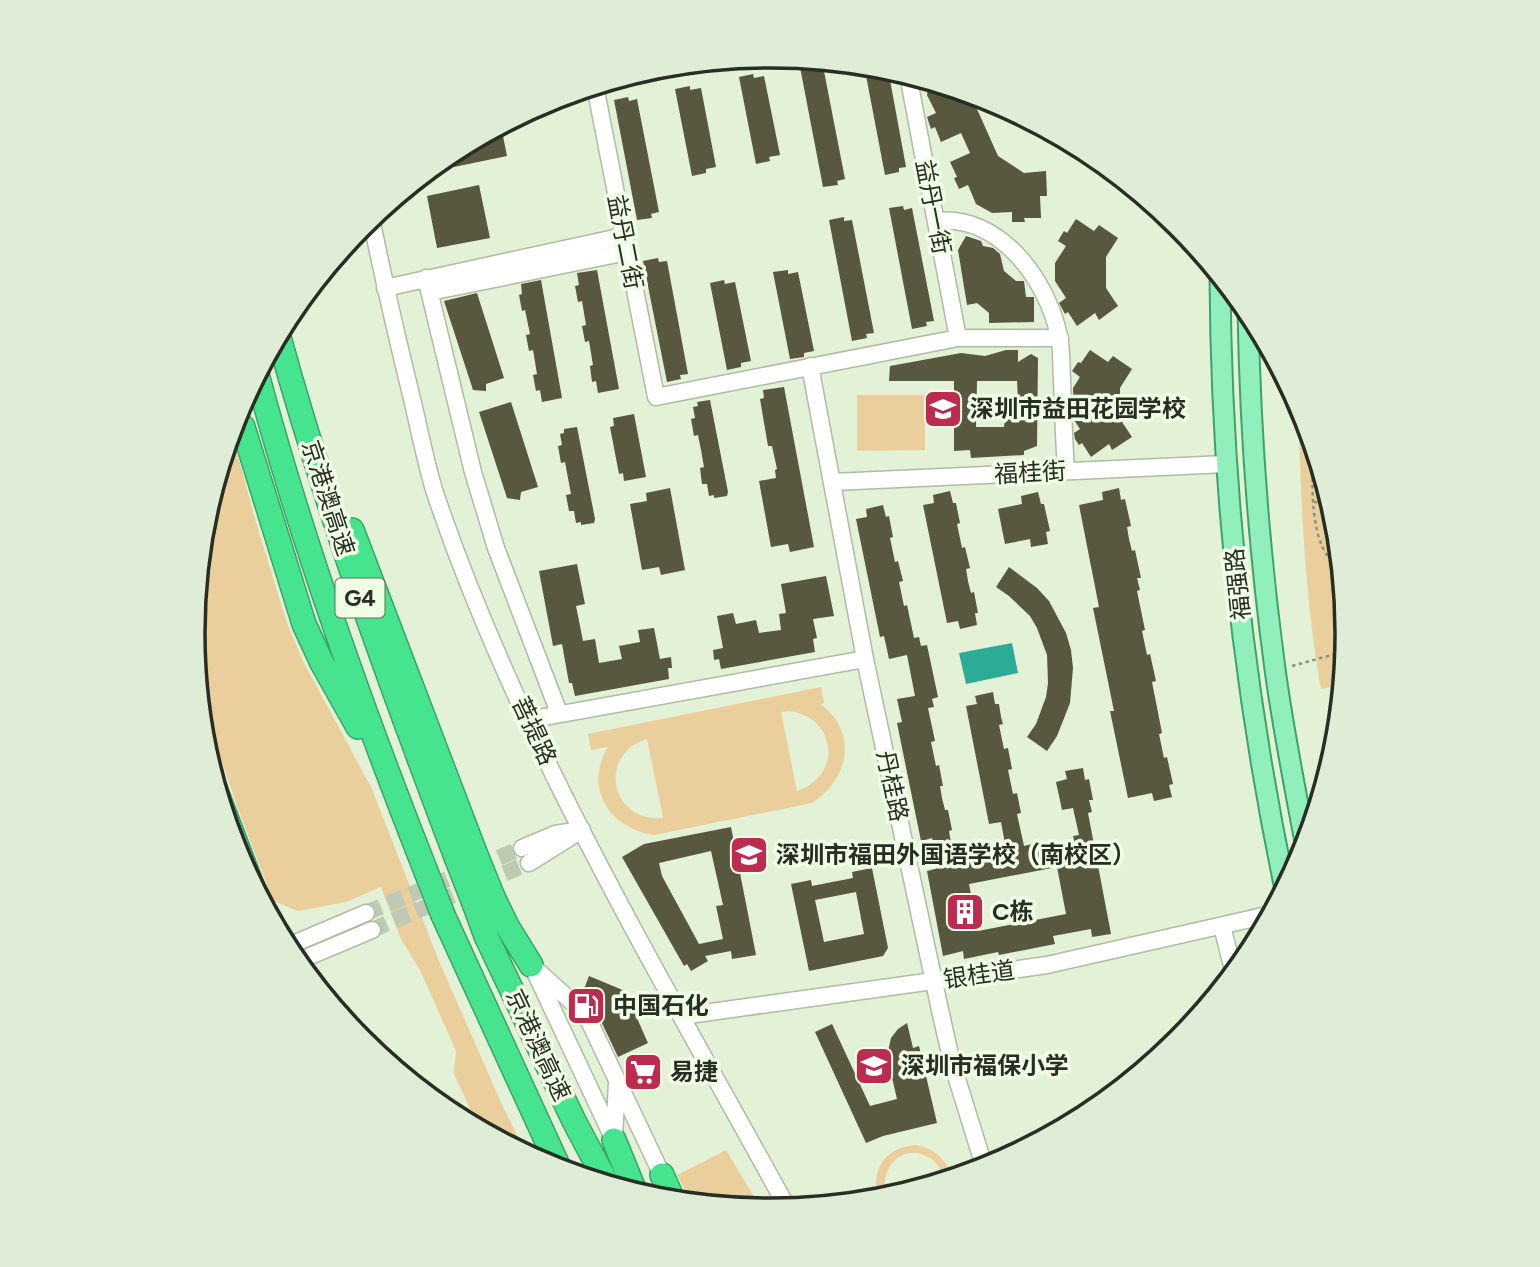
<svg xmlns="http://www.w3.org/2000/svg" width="1540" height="1267" font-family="Figtree,'Noto Sans SC',sans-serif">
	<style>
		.green { fill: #eacf9c; fill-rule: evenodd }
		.water { fill: #2cac96 }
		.building { fill: #58573f; fill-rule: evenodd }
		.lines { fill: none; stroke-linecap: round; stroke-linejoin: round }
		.minor-tunnel { stroke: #becab3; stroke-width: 16; stroke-dasharray: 16 8; stroke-linecap: butt }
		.minor-casing { stroke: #afbca4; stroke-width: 19 }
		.major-casing { stroke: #3ca469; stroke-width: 23 }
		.highway-casing { stroke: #3ca469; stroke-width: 26 }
		.path { stroke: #899381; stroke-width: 2.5; stroke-dasharray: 3.5 3.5; stroke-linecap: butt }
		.minor { stroke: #fff; stroke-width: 16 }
		.major { stroke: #90efbb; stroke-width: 19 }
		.highway { stroke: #46e48e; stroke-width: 23 }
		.highway-bridge-casing { stroke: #3ca469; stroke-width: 26; stroke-linecap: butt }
		.highway-bridge { stroke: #46e48e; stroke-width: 23 }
		.labels { text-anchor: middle; stroke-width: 7; stroke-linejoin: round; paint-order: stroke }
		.shield { fill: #f0fee5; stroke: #656c5f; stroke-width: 2 }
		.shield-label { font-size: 23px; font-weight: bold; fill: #292e25 }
		.street-label { font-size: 24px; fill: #292e25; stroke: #f0fee5 }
		.poi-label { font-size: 24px; font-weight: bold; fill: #292e25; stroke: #f0fee5; text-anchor: start }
		.rim { fill: none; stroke: #292e25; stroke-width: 3.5 }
	</style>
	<rect width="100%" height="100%" fill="#e3f1d7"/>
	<!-- green -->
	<path class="green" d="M857,395H925V450L857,451Z
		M1298,402L1304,413L1336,521L1347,634L1342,685L1321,689C1304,594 1301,498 1298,402Z
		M231,430L255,519L287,623L303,661L372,789L439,961L503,1107L527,1155L480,1130L454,1074L456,1051L420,970L401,939L381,887L346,902L298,911L273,901L236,803L198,691L193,633L204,520Z
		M821,687L824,703L820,704C859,731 849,780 812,803L654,835C610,829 583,788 608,747L591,750L588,734ZM789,711C837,717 843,776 797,791L781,712ZM647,739L663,817V818C610,823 597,754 647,739Z
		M916,1145C937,1149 945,1160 954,1178L946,1181C942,1172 938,1163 930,1158C901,1140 877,1171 887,1199L879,1200C869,1171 885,1147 916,1145Z
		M726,1150L762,1210L692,1203L677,1175Z
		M938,1171L943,1182L891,1197L890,1196Z"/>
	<!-- water -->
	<path class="water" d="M1012,643L1018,673L966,684L959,653Z"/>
	<!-- building -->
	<path class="building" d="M815,64V68L823,66L845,179L837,181L838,185L823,187L800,67Z
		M864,65L888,69L906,167L899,168V172L885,175Z
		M753,74L754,78L764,76L780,155L769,157L770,161L756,164L739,77Z
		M929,81L979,96L977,109L998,156L1024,173L1046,171L1047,196H1040L1041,218H1024L1025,222H1012V212L992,213L976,204L968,185L959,189L954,178L957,177L950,162L970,153L961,133L941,142L935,127L931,129L927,117L936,113L927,95Z
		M690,86V90L701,88L716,167L706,169V173L692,176L675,89Z
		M628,97L629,101L637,99L659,212L651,214L652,218L637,220L614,100Z
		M501,126L507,156L454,167L451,152Z
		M479,185L490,238L437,248L427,196Z
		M903,206L904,210L912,208L934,321L926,322L927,326L912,329L889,208Z
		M844,217V221L852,220L874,333L866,334L867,338L852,341L829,220Z
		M1076,219L1094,231L1099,225L1118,238L1106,257V288L1118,306L1099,320L1095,313L1077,326L1068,312L1065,314L1059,303L1066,298L1055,281V263L1066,246L1058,241L1064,231L1067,233Z
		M966,236L981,241L983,246L993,248L1000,254L1004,271L1016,281H1024L1026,297H1034V322L989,323V313L977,303L967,305L958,250Z
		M658,258L659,262L667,261L688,374L680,375L681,379L667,382L643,261Z
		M597,270L619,389L598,393L596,381L592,382L590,366L593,365L589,341L585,342L582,326L586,325L582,301L578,302L575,286L579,285L577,273Z
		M788,270V274L798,272L814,351L804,353V357L790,359L773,272Z
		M541,280L562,398L542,402L540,390L536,391L533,375L537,374L533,350L529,351L526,335L530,334L525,310L522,311L519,295L522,294L521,284Z
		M724,280L725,284L735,282L751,361L741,363V367L727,370L710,283Z
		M477,293L504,378L486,384V391L473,390L444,301Z
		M1006,350H1018V362L1031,354L1038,358L1037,446L1024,451V455L971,458L970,450L954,451V381H889L890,366L961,353L985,356ZM977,381H1017L1019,418L1006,409L1004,427H976Z
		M1090,350L1108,362L1113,356L1132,369L1120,388V419L1132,437L1112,450L1109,444L1091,457L1082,443L1079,445L1075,439L1074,433L1080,429L1074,420L1073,388L1080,377L1072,371L1078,362L1081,363Z
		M784,387L814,547L790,552L788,544L771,547L759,481L776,478L775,470L777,469L772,446H768L760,399L764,398L763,390Z
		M710,400L728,492L727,496L714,498V495L709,496L707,484H702L700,468L704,467L701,450L698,435L694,436L691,419L695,418L693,407L698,406L697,402Z
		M511,402L538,487L521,492L520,500L507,498L479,412Z
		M634,414L646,477L624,481L623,473L619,474L610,427L614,426L613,418Z
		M577,427L595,519L594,523L581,525V522L576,523L574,511H569L566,495L571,494L565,462L561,463L558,446L562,445L560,434L564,433V429Z
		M670,488L685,570L661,575L659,567L642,570L630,504L647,501L646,493Z
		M1119,488L1121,500L1125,499L1131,526L1127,527L1129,539L1132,551L1135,550L1141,578H1137L1140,590L1137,591L1145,630L1142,631L1147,655L1150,654L1156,681L1152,682L1162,733L1159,734L1164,758L1167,757L1173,784L1169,785L1172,797L1154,801L1152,793L1128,798L1110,711H1114L1093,608L1099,607L1079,505L1103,500L1102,492Z
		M950,491L953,503H956L960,523L957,524L962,548L965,547L970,568L966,569L968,581L971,593L974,592L978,613H975L977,625L960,629L958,621L947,623L923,505L934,503L933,495Z
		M1038,492L1041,504H1044L1050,531L1046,532L1048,544L1031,547L1030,539L1005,544L998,509L1022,504L1021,496Z
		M883,505L886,517L889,516L893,537L890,538L895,562L898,561L903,581L899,582L904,606L907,605L914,638L919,637L921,646L927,645L938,697L932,699L934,707L928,708L935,741L931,742L936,766L939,765L943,786H940L942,798L945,810H948L952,830L949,831L951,843L934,846L932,838L921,841L897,723L902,722L897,699L915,696L907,655L889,659L884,636L880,637L856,519L867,517L866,509Z
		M577,564L585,604L576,606L583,641L595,639L599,663L622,659L619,646L640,642L638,630L654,628L660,659L671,657L672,668H668L669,679L575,696L572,683H569L562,644L553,646L539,571Z
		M1009,567L1037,588L1049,601L1066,633L1071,650L1073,668L1070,703L1057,736L1047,751L1027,737L1036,724L1046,697L1048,683L1047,655L1037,628L1030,616L1009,596L996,587Z
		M826,576L834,616L813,619L817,638L813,639L815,652L721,669L719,659L714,660L713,650L723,648L717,616L733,613L736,624L756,620L759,633L781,630L779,614L786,613L781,584Z
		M993,692L995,704H999L1001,717L1003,724L999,725L1004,749L1008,748L1012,769L1008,770L1013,794L1017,793L1021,813L1017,814L1024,846L1036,843L1038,851L1075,844L1073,836L1079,835L1073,808L1062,810L1056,782L1067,779L1065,771L1083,768L1085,780L1089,779L1093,800H1089L1092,812L1088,813L1111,934L1092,937L1091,929L1053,936L1055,944L999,955L998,952L964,959L963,951L943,956L927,871L947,866L946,858L1006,849L1001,822L989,824L966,706L977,704L975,696ZM1057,867L1066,914L978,931L969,884Z
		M731,827L756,955L732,959L731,951L705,956L708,961L691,971L687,964L684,966L622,857L644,844ZM711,851L723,905L716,906L723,939L699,944L662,876L659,863Z
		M872,868L888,948L883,956L809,971L791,884L811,880L812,886L853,878L852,872ZM856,892L864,934L824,942L815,900Z
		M589,976L625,991L648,1043L618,1057L601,1021L603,1020L592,997L583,992Z
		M907,1023L913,1048L919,1046L937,1123L883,1136L866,1143L815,1032L832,1024L870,1106L897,1099L887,1056L891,1038L898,1029Z"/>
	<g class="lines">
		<!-- minor-tunnel -->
		<path class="minor-tunnel" d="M366,913L522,848
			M372,930L529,863"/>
		<!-- minor casing -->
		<g class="minor-casing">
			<path id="minor" d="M908,75L958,338
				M595,86L656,397L958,338H1060
				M371,217C383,280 398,341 413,403C420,433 426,464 435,493C519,742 662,979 788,1209
				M936,221C999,214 1047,279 1059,336C1062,349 1061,365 1062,379C1063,410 1064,441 1066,471
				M426,278L473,472L496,548L559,713
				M385,288L624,236
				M430,292L627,252
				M810,366L865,659L940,1010L952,1063L985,1169
				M239,409L243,427
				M833,482L1226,464
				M528,720L865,659
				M522,848L555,834L582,830
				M529,863L577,833
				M1222,926L1234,974
				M286,947L366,913
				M296,962L372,930
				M531,965L581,1010L590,1023L662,1175
				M536,974L614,1140
				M682,1016L1047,965L1272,914
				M614,1137L617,1083"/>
		</g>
		<!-- major casing -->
		<g class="major-casing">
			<path id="major" d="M1220,276C1221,481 1243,688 1285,889
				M1248,310C1250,430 1259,550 1275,669C1283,729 1295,788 1306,847
				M215,784L255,889"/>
		</g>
		<!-- highway casing -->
		<g class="highway-casing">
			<path id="highway" d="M278,334C327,512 391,685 456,857
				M257,374C302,543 361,707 425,869
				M243,427L304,624L322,663L358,727
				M352,530L474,850
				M493,897L507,926L531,965
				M474,903L486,936L574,1121L608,1185
				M443,915L560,1170
				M614,1140L636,1194
				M662,1175L674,1202"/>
		</g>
		<!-- path -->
		<path class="path" d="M1313,443C1313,477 1306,550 1341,568
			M1314,502L1331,503
			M1292,666L1346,651"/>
		<!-- minor -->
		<use href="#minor" class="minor"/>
		<!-- major -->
		<use href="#major" class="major"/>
		<!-- highway -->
		<use href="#highway" class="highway"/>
		<!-- highway-bridge casing -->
		<g class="highway-bridge-casing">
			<path id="highway-bridge" d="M474,850L493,897
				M456,857L474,903
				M425,869L443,915"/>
		</g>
		<!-- highway-bridge -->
		<use href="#highway-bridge" class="highway-bridge"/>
	</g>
	<!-- icons -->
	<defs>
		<g id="school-square" transform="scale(2.0125)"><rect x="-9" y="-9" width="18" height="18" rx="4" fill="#bc2c51" stroke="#f0fee5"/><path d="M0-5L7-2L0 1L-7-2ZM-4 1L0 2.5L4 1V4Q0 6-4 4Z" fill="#fff"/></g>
		<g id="building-square" transform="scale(2.0125)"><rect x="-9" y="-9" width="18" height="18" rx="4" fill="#bc2c51" stroke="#f0fee5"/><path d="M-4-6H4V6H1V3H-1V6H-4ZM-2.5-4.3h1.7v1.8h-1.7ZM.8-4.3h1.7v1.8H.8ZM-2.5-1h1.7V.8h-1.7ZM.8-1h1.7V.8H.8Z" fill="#fff"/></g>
		<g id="fuel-square" transform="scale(2.0125)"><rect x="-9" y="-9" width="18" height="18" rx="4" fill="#bc2c51" stroke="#f0fee5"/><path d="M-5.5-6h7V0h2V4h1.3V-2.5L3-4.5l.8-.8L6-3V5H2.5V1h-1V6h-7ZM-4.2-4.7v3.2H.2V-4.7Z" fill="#fff"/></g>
		<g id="supermarket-square" transform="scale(2.0125)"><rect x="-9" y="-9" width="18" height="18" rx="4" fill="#bc2c51" stroke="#f0fee5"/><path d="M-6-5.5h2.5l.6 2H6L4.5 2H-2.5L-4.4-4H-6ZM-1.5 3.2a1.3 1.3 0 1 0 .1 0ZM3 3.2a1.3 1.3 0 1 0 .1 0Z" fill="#fff"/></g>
	</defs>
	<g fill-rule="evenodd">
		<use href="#school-square" x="943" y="409"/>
		<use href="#school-square" x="749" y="855"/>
		<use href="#building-square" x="965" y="912"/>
		<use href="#fuel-square" x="586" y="1006"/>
		<use href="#school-square" x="874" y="1066"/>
		<use href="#supermarket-square" x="643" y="1072"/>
	</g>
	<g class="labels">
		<!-- shield labels -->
		<rect class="shield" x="335.5" y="578.5" width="49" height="39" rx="5"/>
		<g class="shield-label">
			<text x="360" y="606">G4</text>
		</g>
		<!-- street labels -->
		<g class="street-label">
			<text transform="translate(933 207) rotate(79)" y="8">益丹一街</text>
			<text transform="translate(625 242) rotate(79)" y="8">益丹二街</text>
			<text transform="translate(1030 473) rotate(-3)" y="8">福桂街</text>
			<text transform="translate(328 498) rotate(72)" y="8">京港澳高速</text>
			<text transform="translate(1238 584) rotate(-96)" y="8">福强路</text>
			<text transform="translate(534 731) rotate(65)" y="8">菩提路</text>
			<text transform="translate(892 786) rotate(78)" y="8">丹桂路</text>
			<text transform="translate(979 975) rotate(-8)" y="8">银桂道</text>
			<text transform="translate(538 1045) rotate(65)" y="8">京港澳高速</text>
		</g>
		<!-- poi labels -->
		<g class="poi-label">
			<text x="970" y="417">深圳市益田花园学校</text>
			<text x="776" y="863">深圳市福田外国语学校（南校区）</text>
			<text x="992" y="920">C栋</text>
			<text x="613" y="1014">中国石化</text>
			<text x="901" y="1074">深圳市福保小学</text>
			<text x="670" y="1080">易捷</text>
		</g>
	</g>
	<!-- crop -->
	<path d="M0 0H1540V1267H0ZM205 633a565 565 0 1 1 1130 0a565 565 0 1 1-1130 0Z" fill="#e0edd6" fill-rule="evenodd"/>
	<path class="rim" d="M205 633a565 565 0 1 1 1130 0a565 565 0 1 1-1130 0Z"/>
</svg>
